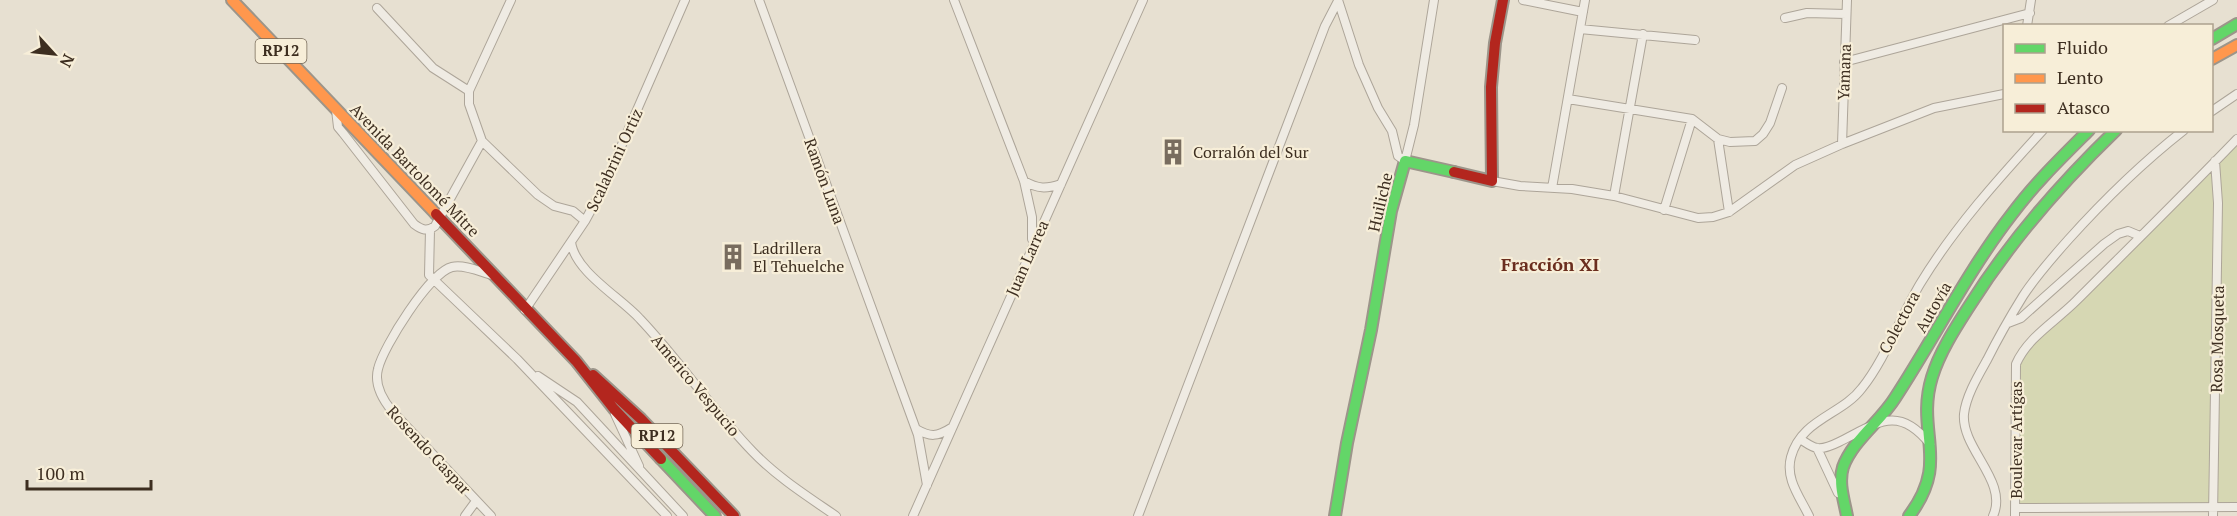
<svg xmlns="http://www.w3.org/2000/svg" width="2237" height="516" font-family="'PT Serif',serif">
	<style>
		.green { fill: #d6d7b3 }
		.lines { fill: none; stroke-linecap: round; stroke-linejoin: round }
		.street-casing { stroke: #ada599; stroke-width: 10 }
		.fast-casing { stroke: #9c958a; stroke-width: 14 }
		.slow-casing { stroke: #9c958a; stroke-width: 14 }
		.jam-casing { stroke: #9c958a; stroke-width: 14 }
		.street { stroke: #efebe3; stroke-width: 8 }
		.fast { stroke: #63d668; stroke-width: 10 }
		.slow { stroke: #ff974d; stroke-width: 10 }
		.jam { stroke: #b3261e; stroke-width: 10 }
		.labels { text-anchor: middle; stroke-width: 4.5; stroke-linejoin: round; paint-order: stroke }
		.shield { fill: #f7eed8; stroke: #756857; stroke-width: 1.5 }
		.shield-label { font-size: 15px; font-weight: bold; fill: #3d2e20 }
		.street-label { font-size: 16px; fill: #3d2e20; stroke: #f7eed8 }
		.poi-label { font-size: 16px; fill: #3d2e20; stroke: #f7eed8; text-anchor: start }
		.neighbourhood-label { font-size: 18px; font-weight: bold; fill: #6b2e1e; stroke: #f7eed8 }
	</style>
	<rect width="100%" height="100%" fill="#e7e0d1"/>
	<!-- green -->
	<path class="green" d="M2237,139V507L2015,508L2018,358Z"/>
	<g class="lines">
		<!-- street casing -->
		<g class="street-casing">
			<path id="street" d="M759,0L918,435L927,485
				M954,0L1024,181L1032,217V239
				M1338,0L1359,65L1378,108L1392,131L1398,156L1405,161L1414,125L1434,0
				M1523,0L1583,12
				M377,8L433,68L469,91V104L482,141L538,195L554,206L573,211L585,221
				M1785,18L1807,13L1846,14
				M2027,26L2031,0
				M2168,26L2213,0
				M1580,29L1695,40
				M1844,62L2030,13
				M469,91L511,0
				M1568,99L1692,119L1718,139L1730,142L1755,141L1763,134L1770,123L1782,88
				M336,110L338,127L343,133L414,224C422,230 427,232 435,226L482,141
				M2212,111L2237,94
				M1718,139L1729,212
				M1842,144L1847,0
				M1024,181C1038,189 1046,189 1061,184
				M1492,181L1520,186L1572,189L1614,196L1698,218L1713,217L1729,212L1795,165L1842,144L1934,108L2004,94
				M1552,188L1585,0
				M1614,196L1643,34
				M1664,210L1692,119
				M430,230L429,275L517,359L667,516
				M571,242C575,272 620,297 640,319C680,361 712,410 753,452C777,477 807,496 836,516
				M525,310L585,221L603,188L685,0
				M2008,323L2021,318L2104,244L2118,234L2128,231L2140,236
				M538,376L577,402L683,516
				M615,414L639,466
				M916,429C930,437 937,437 951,428
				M1800,439C1805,442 1811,447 1817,448C1824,449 1833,445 1839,442C1877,423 1898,404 1930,444
				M1817,448L1838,493
				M2015,508L2237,507
				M465,516L476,501
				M491,516L392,411C383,400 374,384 378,369C383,347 430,272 452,267C464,264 481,272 492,275
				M913,516L1143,0
				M1138,516L1325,26L1338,1
				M1809,516C1800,497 1785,479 1791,457C1801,419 1842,415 1862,388C1884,361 1901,316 1920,284C1954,228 1998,179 2043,130
				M1993,516C2009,481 1961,449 1964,414C1966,396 1978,376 1987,360C1998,338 2010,317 2023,296C2036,276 2052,258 2068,240C2104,200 2142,163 2184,130
				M2015,516L2016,364C2028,337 2055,322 2076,301C2130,247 2184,194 2237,139
				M2213,516L2218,203L2215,161"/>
		</g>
		<!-- fast casing -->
		<g class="fast-casing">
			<path id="fast" d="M2212,39L2237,24
				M661,459L715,516
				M1335,516L1347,443L1371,330L1391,211L1405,161L1454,172
				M1847,516C1844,500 1838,483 1843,467C1853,440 1880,422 1895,398C1935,337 1967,272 2012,214C2035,183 2062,157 2089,130
				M1909,516C1951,461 1915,433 1932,377C1940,351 1956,327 1970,305C2011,240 2061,183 2116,130"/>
		</g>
		<!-- slow casing -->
		<g class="slow-casing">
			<path id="slow" d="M232,0L436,214
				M2212,59L2237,45"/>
		</g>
		<!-- jam casing -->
		<g class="jam-casing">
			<path id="jam" d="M1454,172L1492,181L1491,87L1495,43L1503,0
				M436,214L576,361L614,409L661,459
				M593,375L641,419L734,516"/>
		</g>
		<!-- street -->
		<use href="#street" class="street"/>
		<!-- fast -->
		<use href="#fast" class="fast"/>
		<!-- slow -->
		<use href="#slow" class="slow"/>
		<!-- jam -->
		<use href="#jam" class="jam"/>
	</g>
	<!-- icons -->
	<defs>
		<g id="building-bare" transform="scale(2.07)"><path d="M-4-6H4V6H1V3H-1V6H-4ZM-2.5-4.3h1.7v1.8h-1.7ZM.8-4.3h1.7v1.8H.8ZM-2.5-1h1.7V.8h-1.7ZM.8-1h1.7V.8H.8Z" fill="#786c5e" stroke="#f7eed8" stroke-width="2.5" paint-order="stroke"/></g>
	</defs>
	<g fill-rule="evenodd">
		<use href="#building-bare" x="1173" y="152"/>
		<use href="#building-bare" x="733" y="257"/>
	</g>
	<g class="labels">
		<!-- shield labels -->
		<g class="shield">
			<rect x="255.5" y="39" width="51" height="24" rx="4.5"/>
			<rect x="631.5" y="424" width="51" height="24" rx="4.5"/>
		</g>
		<g class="shield-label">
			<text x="281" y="56">RP12</text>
			<text x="657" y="441">RP12</text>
		</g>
		<!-- street labels -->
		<g class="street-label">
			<text transform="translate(1844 72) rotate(-88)" y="6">Yamana</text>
			<text transform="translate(614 160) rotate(-65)" y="6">Scalabrini Ortiz</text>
			<text transform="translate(415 170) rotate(46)" y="6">Avenida Bartolomé Mitre</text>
			<text transform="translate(825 181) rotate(70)" y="6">Ramón Luna</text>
			<text transform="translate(1380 202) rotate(-77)" y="6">Huiliche</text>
			<text transform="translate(1027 258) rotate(-66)" y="6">Juan Larrea</text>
			<text transform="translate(1933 307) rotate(-60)" y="6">Autovía</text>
			<text transform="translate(1899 322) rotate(-62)" y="6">Colectora</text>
			<text transform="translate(2217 339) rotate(-89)" y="6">Rosa Mosqueta</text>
			<text transform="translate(696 385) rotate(50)" y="6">Americo Vespucio</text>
			<text transform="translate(2016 440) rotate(-90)" y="6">Boulevar Artígas</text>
			<text transform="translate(429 450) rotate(47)" y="6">Rosendo Gaspar</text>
		</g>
		<!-- poi labels -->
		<g class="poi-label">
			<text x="1193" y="158">Corralón del Sur</text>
			<text x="753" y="254">Ladrillera<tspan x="753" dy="18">El Tehuelche</tspan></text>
		</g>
		<!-- neighbourhood labels -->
		<g class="neighbourhood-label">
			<text x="1550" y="271">Fracción XI</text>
		</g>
	</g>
	<!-- legend -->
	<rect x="2003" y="24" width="210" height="108" fill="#f7eed8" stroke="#ada18e" stroke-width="1.5"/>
	<rect x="2015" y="44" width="30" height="9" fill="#63d668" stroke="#ada18e" stroke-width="1.5"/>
	<text x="2057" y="54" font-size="18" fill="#3d2e20">Fluido</text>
	<rect x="2015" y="74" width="30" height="9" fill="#ff974d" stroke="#ada18e" stroke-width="1.5"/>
	<text x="2057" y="84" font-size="18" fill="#3d2e20">Lento</text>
	<rect x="2015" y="104" width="30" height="9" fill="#b3261e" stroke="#ada18e" stroke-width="1.5"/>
	<text x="2057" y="114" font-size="18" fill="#3d2e20">Atasco</text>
	<!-- north arrow -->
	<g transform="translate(54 54) rotate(117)" stroke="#f7eed8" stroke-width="4.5" paint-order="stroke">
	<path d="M0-4.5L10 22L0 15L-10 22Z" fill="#3d2e20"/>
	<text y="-9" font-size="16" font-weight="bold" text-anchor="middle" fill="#3d2e20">N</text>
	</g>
	<!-- scale -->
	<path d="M27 480v9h124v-9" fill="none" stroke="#3d2e20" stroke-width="3"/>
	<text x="36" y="480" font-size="18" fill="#3d2e20" stroke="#f7eed8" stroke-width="4.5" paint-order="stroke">100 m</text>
</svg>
